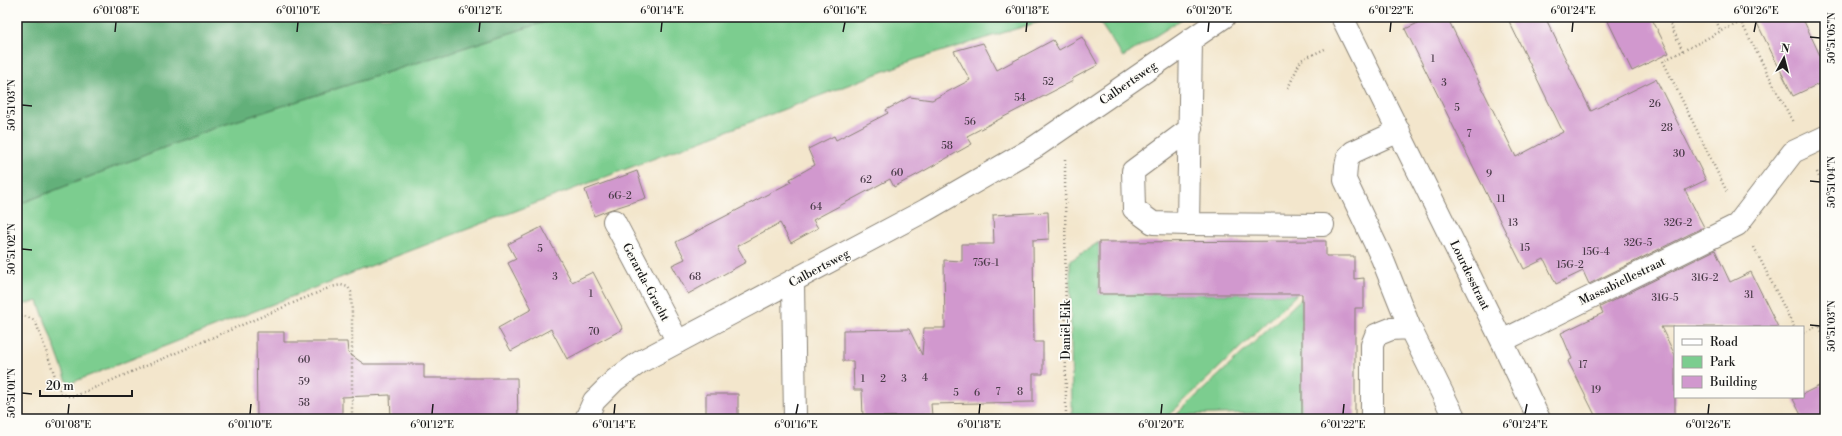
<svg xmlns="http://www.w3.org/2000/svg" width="1842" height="436" font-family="'Libre Bodoni',serif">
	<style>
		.green { fill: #7bcd8f; stroke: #4c7456 }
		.forest { fill: #64b07a; stroke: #40664b }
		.building { fill: #d198ce }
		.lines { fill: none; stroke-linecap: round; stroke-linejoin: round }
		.minor-casing { stroke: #888174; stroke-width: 24 }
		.path { stroke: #888174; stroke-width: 2.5; stroke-dasharray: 1 3; stroke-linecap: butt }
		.minor { stroke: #fff; stroke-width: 22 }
		.ticks { fill: none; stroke: #1c1c1c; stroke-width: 1.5 }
		.labels { text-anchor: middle; stroke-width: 3.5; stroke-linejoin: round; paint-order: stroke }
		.number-label { font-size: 10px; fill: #493b48 }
		.street-label { font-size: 12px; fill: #1c1c1c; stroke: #fdfcf7 }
		.neatline { fill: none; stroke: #1c1c1c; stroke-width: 1.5 }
		.ticks-label { font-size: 10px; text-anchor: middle; fill: #1c1c1c }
	</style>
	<rect width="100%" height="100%" fill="#fdfcf7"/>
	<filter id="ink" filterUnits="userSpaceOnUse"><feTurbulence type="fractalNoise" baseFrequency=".025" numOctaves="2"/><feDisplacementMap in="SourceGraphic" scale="8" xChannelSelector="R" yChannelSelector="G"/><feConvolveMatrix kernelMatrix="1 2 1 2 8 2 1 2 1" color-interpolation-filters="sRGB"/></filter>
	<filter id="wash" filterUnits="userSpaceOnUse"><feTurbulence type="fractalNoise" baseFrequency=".012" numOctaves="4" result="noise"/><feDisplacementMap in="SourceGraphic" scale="16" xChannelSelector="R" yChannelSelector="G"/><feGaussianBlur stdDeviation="0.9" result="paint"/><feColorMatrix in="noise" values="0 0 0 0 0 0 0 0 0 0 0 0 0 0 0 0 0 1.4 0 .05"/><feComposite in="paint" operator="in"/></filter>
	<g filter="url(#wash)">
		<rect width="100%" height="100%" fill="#f3e6cc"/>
		<!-- green -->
		<path class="green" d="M560,17H1055L914,60L373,265L68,384L38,301L17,306V205L217,127Z
			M1096,17H1185L1123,57Z
			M1099,242V294H1297L1168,416L1145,415L1144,419H1119V415H1072L1070,261Z
			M1302,298V412L1176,415Z"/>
		<!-- forest -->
		<path class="forest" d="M17,17H560L217,127L17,205Z"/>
		<g id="blocks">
			<!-- building -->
			<path class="building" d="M1431,17H1447L1516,157L1563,132L1507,17H1545L1591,111L1656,79L1706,180L1685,190L1704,227L1589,284L1583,271L1556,284L1544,259L1524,269L1405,29Z
				M1606,17H1651L1669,53L1632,71Z
				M1754,17H1802L1825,66V81L1793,96Z
				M1082,37L1098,65L1072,79L1073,81L967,136L972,144L922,172L894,187L890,179L813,220L818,228L791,243L780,223L737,246L746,262L688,294L672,265L685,259L676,242L791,182L790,179L815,165L808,149L834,136L836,140L888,113L886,110L910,97L932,100L970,80L954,51L983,43L997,70L1053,40L1059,50Z
				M637,171L646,198L609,210L594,216L585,190Z
				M1048,212L1049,239L1033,240L1034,342H1043V374H1033V402L931,404L932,416L863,417L862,390H854L853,361H843V330L909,329L922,355L924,328H945L944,260L962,261V244H994L993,215Z
				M542,227L572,282L593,272L623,329L567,359L551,329L511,351L498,328L532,309L508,263L516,259L508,244Z
				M1326,241V256H1354V279L1364,278V308H1355V419H1302V294H1099V242Z
				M1715,250L1730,282L1751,272L1778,327H1661L1675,355V419H1597L1568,361L1572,359L1561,333L1603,313L1600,307Z
				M256,332H284V342H347L348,353L364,364H424V378H517L518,419H391L390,395L342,397V419H257Z
				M1825,383V419H1803L1793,399L1803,397V394Z
				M706,394H738V419H706Z"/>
		</g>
	</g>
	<g filter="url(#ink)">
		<use href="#blocks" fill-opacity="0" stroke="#888174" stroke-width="1"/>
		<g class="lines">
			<!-- minor casing -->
			<g class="minor-casing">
				<path id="minor" d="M1342,17L1502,341L1539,419
					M1191,39L1188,224L1323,225
					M1399,131L1353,152L1348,157L1346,166L1345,180L1382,258L1410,328L1455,419
					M614,221L678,342
					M1188,224L1153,223L1134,209L1133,171L1191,128
					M793,282L795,419
					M1502,341L1737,225L1793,152L1825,137
					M586,419L594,401L615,380L640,362L926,210L1035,147L1224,17
					M1372,419V345L1376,335L1391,329L1410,328"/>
			</g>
			<!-- path -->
			<path class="path" d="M1667,17L1683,51L1663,61L1727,192
				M1714,17L1721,31L1741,22L1793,122
				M1683,51L1721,31
				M1288,88L1301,60L1327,48
				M1065,159L1066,419
				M1817,172L1825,192
				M1754,247L1794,327
				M17,317L24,316L35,320L61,393L67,396H75L331,287L341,285L348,287L351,292L352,314V419
				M1819,325L1825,322
				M1803,333L1819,325L1825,338
				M1045,419H1115"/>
			<!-- minor -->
			<use href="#minor" class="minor"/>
		</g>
	</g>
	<!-- ticks -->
	<path class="ticks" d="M115,32L116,22M297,32L298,22M479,32L480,22M661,32L662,22M843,32L845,22M1026,32L1027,22M1208,32L1209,22M1390,32L1391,22M1572,32L1573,22M1754,32L1756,22M1810,37L1820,38M22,105L32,106M1810,181L1820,182M22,249L32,250M1810,325L1820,326M22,393L32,394M68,414L69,404M250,414L251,404M432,414L433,404M614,414L615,404M796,414L798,404M979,414L980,404M1161,414L1162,404M1343,414L1344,404M1525,414L1527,404M1708,414L1709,404"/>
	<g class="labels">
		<!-- number labels -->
		<g class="number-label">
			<text x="1433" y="62">1</text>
			<text x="1048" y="85">52</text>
			<text x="1444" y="86">3</text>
			<text x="1020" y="101">54</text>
			<text x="1655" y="107">26</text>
			<text x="1457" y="111">5</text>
			<text x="970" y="125">56</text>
			<text x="1667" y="131">28</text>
			<text x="1469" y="137">7</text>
			<text x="947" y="149">58</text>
			<text x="1679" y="157">30</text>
			<text x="897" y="176">60</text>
			<text x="1489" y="177">9</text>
			<text x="866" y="183">62</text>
			<text x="620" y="199">6G-2</text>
			<text x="1501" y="202">11</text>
			<text x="816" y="210">64</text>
			<text x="1513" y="226">13</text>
			<text x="1678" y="226">32G-2</text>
			<text x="1638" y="246">32G-5</text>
			<text x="1525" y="251">15</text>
			<text x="540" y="252">5</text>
			<text x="1596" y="255">15G-4</text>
			<text x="986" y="266">75G-1</text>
			<text x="1570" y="268">15G-2</text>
			<text x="555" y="280">3</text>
			<text x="695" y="280">68</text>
			<text x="1705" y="281">31G-2</text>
			<text x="591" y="297">1</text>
			<text x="1749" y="298">31</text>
			<text x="1665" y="301">31G-5</text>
			<text x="594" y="335">70</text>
			<text x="304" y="363">60</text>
			<text x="1583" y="368">17</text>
			<text x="925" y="381">4</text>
			<text x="863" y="382">1</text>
			<text x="883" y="382">2</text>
			<text x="904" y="382">3</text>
			<text x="304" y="385">59</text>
			<text x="1596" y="393">19</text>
			<text x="998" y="395">7</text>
			<text x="1020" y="395">8</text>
			<text x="956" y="396">5</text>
			<text x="977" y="396">6</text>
			<text x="304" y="406">58</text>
		</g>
		<!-- street labels -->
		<g class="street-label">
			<text transform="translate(1128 83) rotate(-35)" y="4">Calbertsweg</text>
			<text transform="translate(819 268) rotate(-28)" y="4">Calbertsweg</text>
			<text transform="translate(1470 275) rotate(64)" y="4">Lourdesstraat</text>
			<text transform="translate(1622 281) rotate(-26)" y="4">Massabiellestraat</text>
			<text transform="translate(646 282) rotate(62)" y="4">Gerarda-Gracht</text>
			<text transform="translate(1066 330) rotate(-90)" y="4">Daniël-Eik</text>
		</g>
	</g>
	<!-- margin -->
	<rect width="1842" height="436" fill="none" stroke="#fdfcf7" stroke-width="44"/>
	<!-- legend -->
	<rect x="1674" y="326" width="130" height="72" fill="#fdfcf7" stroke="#a3a29f"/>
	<rect x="1682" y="339" width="20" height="6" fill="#ffffff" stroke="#a3a29f"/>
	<text x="1710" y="346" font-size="12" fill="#1c1c1c">Road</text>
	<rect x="1682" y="356" width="20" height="12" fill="#7bcd8f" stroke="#a3a29f"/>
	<text x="1710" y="366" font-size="12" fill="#1c1c1c">Park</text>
	<rect x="1682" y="376" width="20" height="12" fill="#d198ce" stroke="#a3a29f"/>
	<text x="1710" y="386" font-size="12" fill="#1c1c1c">Building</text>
	<!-- north arrow -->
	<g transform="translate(1784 58) rotate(7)" stroke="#fdfcf7" stroke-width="3" paint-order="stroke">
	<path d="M0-3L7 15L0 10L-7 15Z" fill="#1c1c1c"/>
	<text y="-6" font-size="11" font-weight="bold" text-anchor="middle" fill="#1c1c1c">N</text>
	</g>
	<!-- scale -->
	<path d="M40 390v6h92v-6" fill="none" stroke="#1c1c1c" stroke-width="2"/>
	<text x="46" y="390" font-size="12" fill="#1c1c1c" stroke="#fdfcf7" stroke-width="3" paint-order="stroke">20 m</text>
	<rect x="22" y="22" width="1798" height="392" class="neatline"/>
	<g class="ticks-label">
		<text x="116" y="14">6°01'08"E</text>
		<text x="298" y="14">6°01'10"E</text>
		<text x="480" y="14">6°01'12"E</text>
		<text x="662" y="14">6°01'14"E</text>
		<text x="845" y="14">6°01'16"E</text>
		<text x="1027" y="14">6°01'18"E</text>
		<text x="1209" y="14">6°01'20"E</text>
		<text x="1391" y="14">6°01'22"E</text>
		<text x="1573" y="14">6°01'24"E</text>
		<text x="1756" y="14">6°01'26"E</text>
		<text transform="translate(1831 38) rotate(-90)" y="4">50°51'05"N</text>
		<text transform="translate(11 105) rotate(-90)" y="4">50°51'03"N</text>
		<text transform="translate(1831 182) rotate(-90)" y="4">50°51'04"N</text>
		<text transform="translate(11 249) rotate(-90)" y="4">50°51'02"N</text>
		<text transform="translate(1831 326) rotate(-90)" y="4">50°51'03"N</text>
		<text transform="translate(11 393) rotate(-90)" y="4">50°51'01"N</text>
		<text x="68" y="428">6°01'08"E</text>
		<text x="250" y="428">6°01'10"E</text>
		<text x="432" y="428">6°01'12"E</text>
		<text x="614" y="428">6°01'14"E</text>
		<text x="796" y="428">6°01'16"E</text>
		<text x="979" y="428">6°01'18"E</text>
		<text x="1161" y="428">6°01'20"E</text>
		<text x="1343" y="428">6°01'22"E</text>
		<text x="1525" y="428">6°01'24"E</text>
		<text x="1708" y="428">6°01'26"E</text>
	</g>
</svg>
